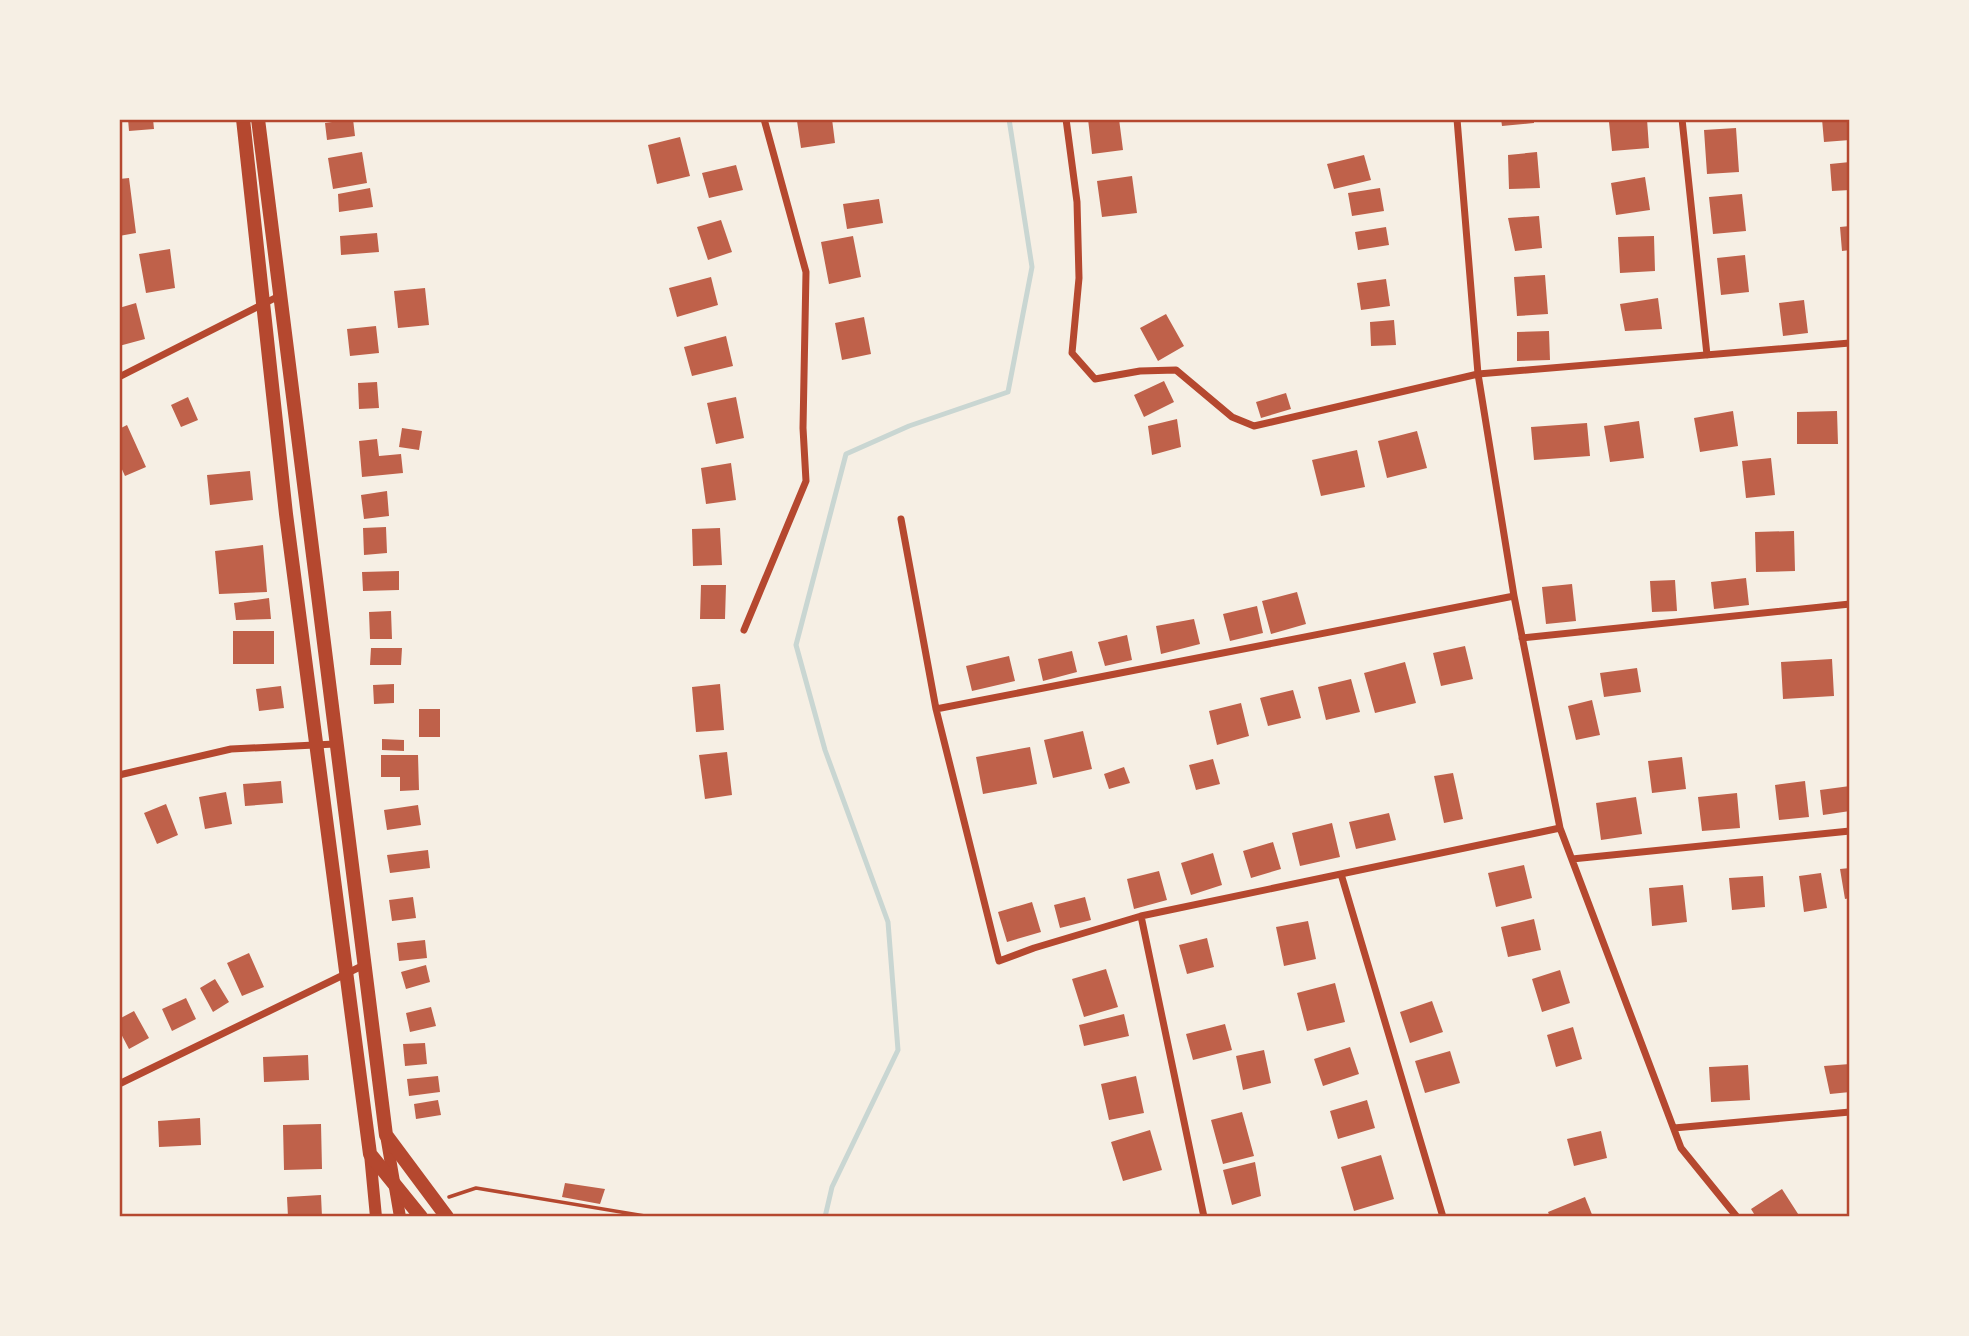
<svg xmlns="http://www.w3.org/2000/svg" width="1969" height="1336" font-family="Barlow,sans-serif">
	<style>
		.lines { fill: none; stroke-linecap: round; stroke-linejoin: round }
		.stream { stroke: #c9d6d2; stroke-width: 5 }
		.building { fill: #bf614a }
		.path { stroke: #b5482f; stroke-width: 3.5 }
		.minor { stroke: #b5482f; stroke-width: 7 }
		.tertiary { stroke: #b5482f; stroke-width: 12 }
		.secondary { stroke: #b5482f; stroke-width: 14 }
		.neatline { fill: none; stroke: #b5482f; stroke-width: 2.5 }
	</style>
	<rect width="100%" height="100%" fill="#f6efe4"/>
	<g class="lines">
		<!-- stream -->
		<path class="stream" d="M825,1217L832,1187L898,1050L888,922L825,750L796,645L846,454L909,426L1008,392L1032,267L1009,119"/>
	</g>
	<!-- building -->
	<path class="building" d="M128,119H153L154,129L129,131Z
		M353,119L355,136L327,140L325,123Z
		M813,119H832L835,143L801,148L797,121Z
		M1088,119H1119L1123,150L1092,154Z
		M1501,119H1534V123L1502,126Z
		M1647,119L1649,148L1612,151L1609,122Z
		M1822,119H1850V140L1824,142Z
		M1736,128L1739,172L1707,174L1704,130Z
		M680,137L690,176L657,184L648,145Z
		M362,152L367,183L333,189L328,158Z
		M1537,152L1540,188L1509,189L1508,155Z
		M1364,155L1371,180L1334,189L1327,164Z
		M1850,162V190L1832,191L1830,164Z
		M736,165L743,190L709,198L702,173Z
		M1132,176L1137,213L1102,217L1097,181Z
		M1645,177L1650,210L1616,215L1611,183Z
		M129,178L136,233L119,236V179Z
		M370,188L373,207L339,212L338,194Z
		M1380,188L1384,211L1352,216L1348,193Z
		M1742,194L1746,231L1713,234L1709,197Z
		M879,199L883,223L847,229L843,204Z
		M1539,216L1542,248L1515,251L1508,218Z
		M721,220L732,252L708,260L697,227Z
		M1850,226V250L1842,251L1840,227Z
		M1386,227L1389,245L1358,250L1355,232Z
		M377,233L379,252L341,255L340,236Z
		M853,236L861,277L829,284L821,242Z
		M1654,236L1655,271L1620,273L1618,237Z
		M170,249L175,288L146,293L139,254Z
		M1745,255L1749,292L1721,295L1717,258Z
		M1545,275L1548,314L1517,316L1514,277Z
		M711,277L718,305L677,317L669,288Z
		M1386,279L1390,306L1361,310L1357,283Z
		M425,288L429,325L398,328L394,291Z
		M1658,298L1662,329L1625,331L1620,304Z
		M1804,300L1808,333L1783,336L1779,303Z
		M136,303L145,339L119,346V308Z
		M1166,314L1184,346L1158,361L1140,328Z
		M864,317L871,354L842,360L835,323Z
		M1394,320L1396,345L1371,346L1370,322Z
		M376,326L379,353L350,356L347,329Z
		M1549,331L1550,360L1517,361V332Z
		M726,336L733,366L692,376L684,347Z
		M1164,381L1174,402L1144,417L1134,395Z
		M377,382L379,408L359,409L358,383Z
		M1286,393L1291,409L1261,418L1256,402Z
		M188,397L198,420L181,427L171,405Z
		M736,397L744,438L716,444L707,403Z
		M1733,411L1738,446L1700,452L1694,418Z
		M1837,411L1838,444H1797V412Z
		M1177,419L1181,447L1152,455L1148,426Z
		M1639,421L1644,458L1610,462L1604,426Z
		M1587,423L1590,456L1534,460L1531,427Z
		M127,425L146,467L125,476L119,463V429Z
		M402,428L422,431L419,450L399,447Z
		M1417,431L1427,468L1387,478L1378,441Z
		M377,439L379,456L401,454L403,473L362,477L359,441Z
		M1357,450L1365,487L1321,496L1312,460Z
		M1771,458L1775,495L1746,498L1742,461Z
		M731,463L736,500L706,504L701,468Z
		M250,471L253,500L210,505L207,475Z
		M387,491L389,516L364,519L361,495Z
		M386,527L387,553L364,555L363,528Z
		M720,528L722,565L693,566L692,529Z
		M1794,531L1795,571L1756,572L1755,532Z
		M263,545L267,592L219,594L215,551Z
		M399,571V590L363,591L362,572Z
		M1746,578L1749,605L1714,609L1711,582Z
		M1675,580L1677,611L1652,612L1650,581Z
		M1572,584L1576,621L1546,624L1542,587Z
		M701,585H726L725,619H700Z
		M1297,592L1306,624L1271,634L1262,601Z
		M269,598L271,619L236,620L234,603Z
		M1257,606L1263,633L1230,641L1223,614Z
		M391,611L392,639H370L369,612Z
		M1194,619L1200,644L1161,654L1156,626Z
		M233,631H274V664H233Z
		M1127,635L1132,660L1105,666L1098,642Z
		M1465,646L1473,679L1441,686L1433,653Z
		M371,648H402L401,665H370Z
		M1072,651L1077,672L1043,681L1038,659Z
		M1009,656L1015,681L972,691L966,666Z
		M1832,659L1834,696L1783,699L1781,662Z
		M1405,662L1416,703L1375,713L1364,673Z
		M1637,668L1641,692L1604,697L1600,673Z
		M1351,679L1360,712L1326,720L1318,687Z
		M394,684V703L374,704L373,685Z
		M720,684L724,730L696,732L692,687Z
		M281,686L284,708L259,711L256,689Z
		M1293,690L1301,718L1268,726L1260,698Z
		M1592,700L1600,735L1576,740L1568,706Z
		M1241,703L1249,736L1217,745L1209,711Z
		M419,709H440V737H419Z
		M1083,731L1092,769L1053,778L1044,740Z
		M382,739L404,740V751L382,750Z
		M1030,747L1037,784L983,794L976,757Z
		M727,752L732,795L705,799L699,755Z
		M381,755H418L419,790L400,791V777H381Z
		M1682,757L1686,789L1652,793L1648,761Z
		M1213,759L1220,784L1196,790L1189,765Z
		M1124,767L1130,783L1109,789L1104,774Z
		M1453,773L1463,819L1444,823L1434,776Z
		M281,781L283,803L245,806L243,784Z
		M1805,781L1809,817L1779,820L1775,785Z
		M1850,786V811L1823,815L1820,790Z
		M226,792L232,824L205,829L199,797Z
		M1737,793L1740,828L1702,831L1698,797Z
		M1636,797L1642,834L1601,840L1596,803Z
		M166,804L178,835L157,844L144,813Z
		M418,805L421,825L387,830L384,810Z
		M1389,813L1396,840L1356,849L1349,822Z
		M1332,823L1340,857L1300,866L1292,833Z
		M1273,842L1281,869L1251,878L1243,851Z
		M428,850L430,868L390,873L387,855Z
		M1213,853L1222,885L1191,895L1181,863Z
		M1524,865L1532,898L1496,907L1488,873Z
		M1850,868V898L1845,899L1840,869Z
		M1159,871L1167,900L1134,909L1127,879Z
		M1821,873L1827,908L1804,912L1799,876Z
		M1763,876L1765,907L1732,910L1729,878Z
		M1683,885L1687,922L1652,926L1649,888Z
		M413,897L416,918L392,921L389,900Z
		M1085,897L1091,920L1060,928L1054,905Z
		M1032,902L1041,932L1007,942L998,912Z
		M1534,919L1541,950L1508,957L1501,927Z
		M1308,921L1316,959L1284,966L1276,927Z
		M1207,938L1214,967L1187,974L1179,945Z
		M425,940L427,958L399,961L397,943Z
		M249,953L264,987L242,996L227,963Z
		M426,965L430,982L406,989L401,972Z
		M1106,969L1118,1007L1084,1017L1072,979Z
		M1560,970L1570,1003L1542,1012L1532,979Z
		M215,979L229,1002L213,1012L200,988Z
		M1335,983L1345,1022L1307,1031L1297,993Z
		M186,998L196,1019L172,1031L162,1009Z
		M1432,1001L1443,1032L1410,1043L1400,1012Z
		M431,1007L436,1026L410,1032L406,1013Z
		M134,1011L149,1038L129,1049L119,1030V1019Z
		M1124,1014L1129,1036L1084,1046L1079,1025Z
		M1225,1024L1232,1050L1193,1060L1186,1034Z
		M1573,1027L1582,1059L1556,1067L1547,1035Z
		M425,1043L427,1064L405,1066L403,1044Z
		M1350,1047L1359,1074L1323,1086L1314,1059Z
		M1264,1050L1271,1083L1243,1090L1236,1056Z
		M1450,1051L1460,1083L1425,1093L1415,1061Z
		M308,1055L309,1080L264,1082L263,1057Z
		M1850,1064V1092L1830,1094L1824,1066Z
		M1748,1065L1750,1100L1711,1102L1709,1067Z
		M438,1076L440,1092L409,1096L407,1079Z
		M1136,1076L1144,1113L1109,1120L1101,1084Z
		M438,1100L441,1115L416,1119L414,1104Z
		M1367,1100L1375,1128L1338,1139L1330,1111Z
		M1242,1112L1254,1156L1223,1164L1211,1120Z
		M200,1118L201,1145L159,1147L158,1121Z
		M321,1124L322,1169L284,1170L283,1125Z
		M1150,1130L1162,1170L1123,1181L1111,1142Z
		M1601,1131L1607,1158L1574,1166L1567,1139Z
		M1381,1155L1394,1199L1354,1211L1341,1167Z
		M1255,1162L1261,1196L1232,1205L1223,1170Z
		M565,1183L605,1189L600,1204L562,1197Z
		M1782,1189L1800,1217H1756L1751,1209Z
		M321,1195L322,1217H288L287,1197Z
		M1585,1197L1593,1217H1550L1548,1212Z"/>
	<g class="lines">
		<!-- path -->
		<path class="path" d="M449,1197L476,1188L651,1217"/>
		<!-- minor -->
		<path class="minor" d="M1066,119L1077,202L1079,278L1072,353L1095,379L1140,371L1176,370L1232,417L1254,426L1478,374L1850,343
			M1457,119L1478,374L1514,596L1560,828L1681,1148L1737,1217
			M1682,119L1707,355
			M119,377L279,296
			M901,519L936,709L999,961L1034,948L1141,916L1560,828
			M744,630L806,481L803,428L806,272L764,119
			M1522,638L1850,604
			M936,709L1514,596
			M119,775L231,749L335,744
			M1572,859L1850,831
			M1341,874L1443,1217
			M1141,916L1204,1217
			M119,1084L364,965
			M1674,1128L1850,1112"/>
		<!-- tertiary -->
		<path class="tertiary" d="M386,1135L400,1217
			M370,1154L376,1217"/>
		<!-- secondary -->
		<path class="secondary" d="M243,119L286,514L370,1154L421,1217
			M258,119L386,1135L447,1217"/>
	</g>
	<!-- border -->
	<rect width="1969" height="1336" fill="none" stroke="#f6efe4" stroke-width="242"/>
	<rect x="121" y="121" width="1727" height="1094" class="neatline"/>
</svg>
